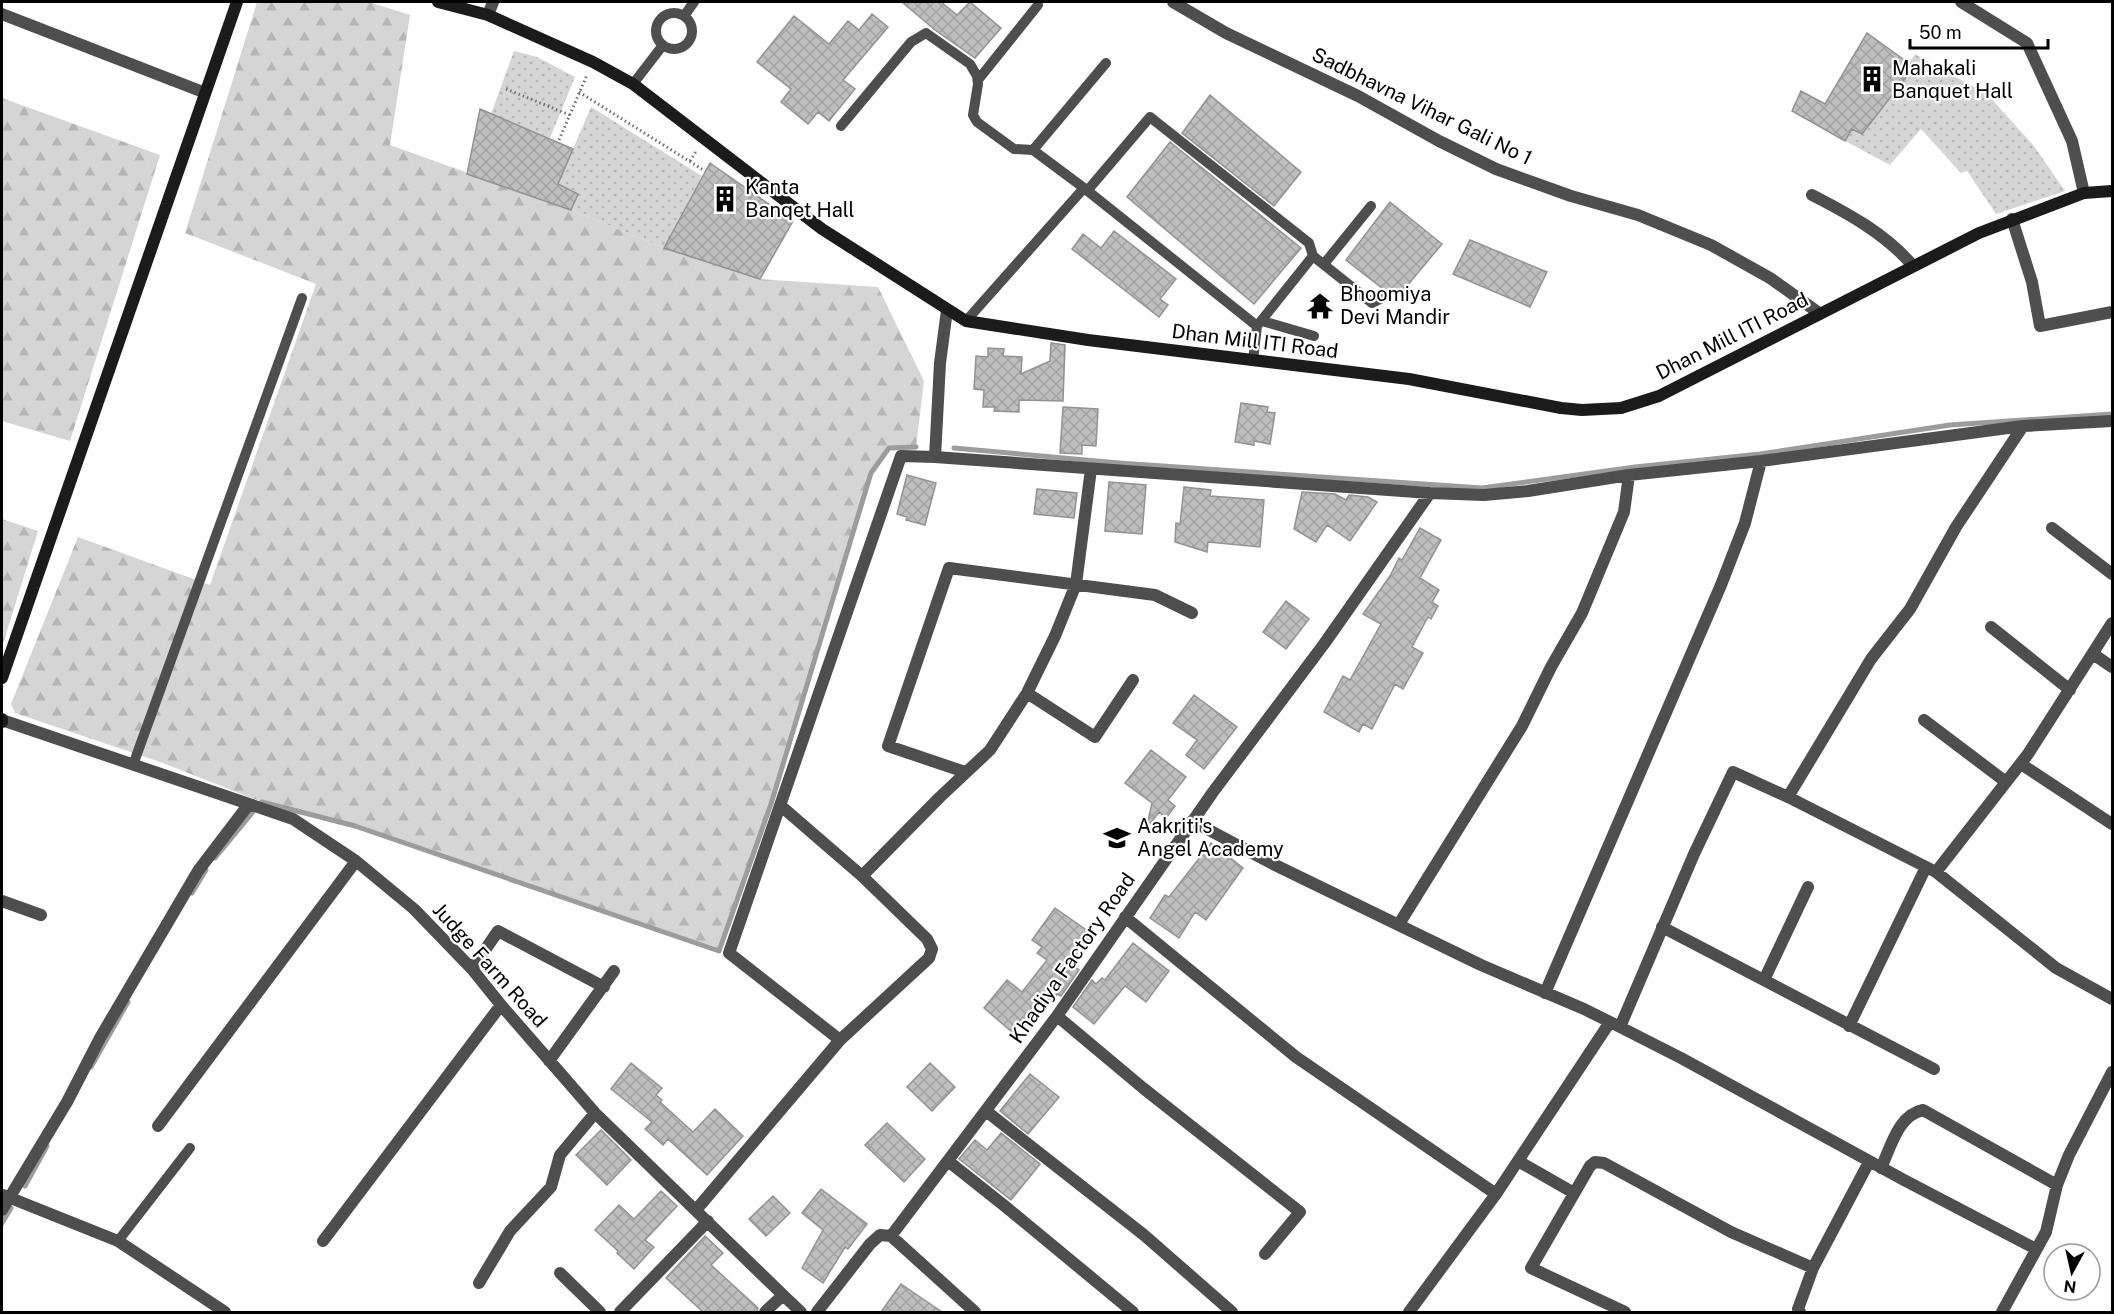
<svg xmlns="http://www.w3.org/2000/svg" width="2114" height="1314" font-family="'Public Sans',sans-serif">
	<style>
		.grass { fill: url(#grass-dots) }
		.forest { fill: url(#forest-firs) }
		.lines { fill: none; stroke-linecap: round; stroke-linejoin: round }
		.stream { stroke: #9c9c9c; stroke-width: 5 }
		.building { fill: url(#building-cross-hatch); stroke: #929292; stroke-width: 1.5 }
		.path { stroke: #707070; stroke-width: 3; stroke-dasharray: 1.5 3; stroke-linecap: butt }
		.lane { stroke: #4e4e4e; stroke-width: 10 }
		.street { stroke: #4e4e4e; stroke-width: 12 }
		.secondary { stroke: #1b1b1b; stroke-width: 12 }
		.labels { text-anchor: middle; stroke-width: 4.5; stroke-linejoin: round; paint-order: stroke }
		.poi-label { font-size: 20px; fill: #000; stroke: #fff; text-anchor: start }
		.street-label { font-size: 20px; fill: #000; stroke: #fff }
	</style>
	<defs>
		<pattern id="grass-dots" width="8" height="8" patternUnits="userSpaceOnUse" patternTransform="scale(1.5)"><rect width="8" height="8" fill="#d5d5d5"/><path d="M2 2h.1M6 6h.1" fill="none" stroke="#b5b5b5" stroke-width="1.8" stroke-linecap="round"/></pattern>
		<pattern id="forest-firs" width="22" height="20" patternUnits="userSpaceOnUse" patternTransform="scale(1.5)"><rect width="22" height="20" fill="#d5d5d5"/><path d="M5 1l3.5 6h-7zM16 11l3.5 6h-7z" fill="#b5b5b5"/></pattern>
		<pattern id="building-cross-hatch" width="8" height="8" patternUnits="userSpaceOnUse" patternTransform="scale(1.5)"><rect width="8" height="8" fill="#bebebe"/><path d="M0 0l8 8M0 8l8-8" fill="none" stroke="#a2a2a2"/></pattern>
	</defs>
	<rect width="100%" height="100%" fill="#fff"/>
	<!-- grass -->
	<path class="grass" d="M514,51L537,57L575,77L550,138L491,114Z
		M1915,54L1988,95L2034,146L2065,191L1996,214L1967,171L1961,173L1921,129L1890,165L1845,141L1852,129L1863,133L1914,68L1909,64Z
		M591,107L702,176L664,248L571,210L578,194L558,184Z"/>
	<!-- forest -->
	<path class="forest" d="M257,2H369L410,15L390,145L571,210L664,248L760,279L878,287L924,381L916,447L889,448L871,473L771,804L719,951L355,826L262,802L160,762L15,713L11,704L78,537L210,585L316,284L185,233Z
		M2,98L160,155L70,441L2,421Z
		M2,519L38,531L2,647Z"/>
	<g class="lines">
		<!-- stream -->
		<path class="stream" d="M954,448L1119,463L1482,488L1635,467L1760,454L1950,425L2112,414
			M262,802L355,826L719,951L771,804L871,473L889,448L916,447
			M215,858L253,812
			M192,893L206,870
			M91,1067L128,1002
			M25,1186L47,1146
			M2,1223L11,1208"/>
	</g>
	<!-- building -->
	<path class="building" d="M902,2H941L957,15L970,2L1001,28L975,58L935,30Z
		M872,14L888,27L843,80L855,89L829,121L818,112L808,124L781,102L791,89L757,62L794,16L829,44L848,21L859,30Z
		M1867,33L1914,67L1862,134L1852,129L1845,141L1792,111L1801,91L1825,104Z
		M1210,95L1301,172L1274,206L1182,133Z
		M480,109L573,149L558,184L578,194L571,210L467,174Z
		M1170,142L1301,248L1254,304L1127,197Z
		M710,163L793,221L760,279L664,248Z
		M1390,202L1442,244L1396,299L1346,260Z
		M1114,231L1176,279L1160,299L1168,305L1159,317L1072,249L1083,234L1101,248Z
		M1470,240L1547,272L1530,307L1453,274Z
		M1051,343L1065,345L1063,401L1019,400V412L994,411L995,407H983L984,390L974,389L976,356L988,357V348L1004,349L1003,356L1022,357L1021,374L1050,361Z
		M1241,403L1268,407L1267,412L1275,413L1270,444L1254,441V445L1235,442Z
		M1063,407L1098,409L1096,446L1082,445V454L1060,453Z
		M907,475L936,483L925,525L906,520L907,517L897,514Z
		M1109,482L1146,485L1142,534L1105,531Z
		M1184,487L1211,490L1210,496L1264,500L1260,547L1208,542L1207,552L1175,542L1176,523L1180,524Z
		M1037,489L1077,493L1074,518L1034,514Z
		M1302,492L1335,494L1346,500L1349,495L1368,497L1377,502L1350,541L1327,525L1316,542L1294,529Z
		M1420,528L1441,540L1420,578L1439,590L1432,602L1438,606L1431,619L1428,617L1412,647L1423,653L1403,689L1395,684L1372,729L1363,724L1359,732L1324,712L1343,676L1350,680L1381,624L1363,614L1390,576L1399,558L1402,560Z
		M1286,601L1309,619L1286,649L1263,632Z
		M1194,695L1237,727L1204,769L1186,755L1197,740L1173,723Z
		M1151,750L1186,777L1168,800L1175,806L1166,818L1159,812L1146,829L1152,803L1125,783Z
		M1211,843L1243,868L1206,920L1195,912L1179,938L1150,918L1165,895L1169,897Z
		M1055,908L1095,936L1074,966L1079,970L1061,996L1057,994L1049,1004L1042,999L1013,1033L984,1008L1007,980L1022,992L1047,960L1037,953L1042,947L1032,940Z
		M1133,943L1169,971L1146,1002L1125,986L1094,1024L1073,1007L1092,980L1096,984L1102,978L1105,980Z
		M631,1063L662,1088L656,1095L662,1100L660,1102L693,1132L715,1109L743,1136L707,1175L668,1139L663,1145L645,1129L652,1122L611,1089Z
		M930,1063L955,1087L932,1111L907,1087Z
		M1030,1074L1059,1097L1028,1134L1000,1111Z
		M887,1123L925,1159L904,1182L865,1145Z
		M601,1130L631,1160L607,1185L576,1155Z
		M1001,1133L1040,1164L1011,1200L959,1159L975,1140L987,1150Z
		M821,1189L867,1224L848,1249L845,1247L823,1283L802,1268L823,1230L802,1213Z
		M661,1191L677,1206L645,1240L654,1247L634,1269L617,1253L618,1251L595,1230L619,1205L634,1219Z
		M773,1196L790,1213L766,1236L749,1219Z
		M705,1236L723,1253L711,1265L758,1308L757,1312H703L666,1278Z
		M901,1284L942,1312H881Z"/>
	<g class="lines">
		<!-- path -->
		<path class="path" d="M506,89L570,115
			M579,92L705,171
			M559,140L587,75
			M690,161L697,150"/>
		<!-- lane -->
		<path class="lane" d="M656 31a18 18 0 1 1 36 0a18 18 0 1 1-36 0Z
			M684,16L694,2
			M978,80L1038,5
			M633,84L663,45
			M841,126L911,42L926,33L970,64L977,76L978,84L973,115L977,122L1014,149L1033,150L1084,188
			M1033,150L1106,63
			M1087,191L1150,117L1309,243L1313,256
			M1324,264L1371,206
			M966,321L1084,188L1257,326
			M1262,321L1314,336
			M1253,360L1257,326L1313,256L1372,303L1384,297
			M133,765L302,298
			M118,1241L190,1148"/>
		<!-- street -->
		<path class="street" d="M1173,2L1226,33L1358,96L1439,141L1496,169L1571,196L1638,215L1711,245L1770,278L1819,313
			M1961,2L2027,43L2072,141L2084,193
			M2,14L203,92
			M488,15L493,2
			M1812,195C1849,214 1886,234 1913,266
			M2012,219L2032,282L2040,326L2112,312
			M947,310L940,363L935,457L1430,493L1484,495L1528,491L1629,475L1761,461L2023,426L2112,421
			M2052,528L2112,574
			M1991,627L2070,690
			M2093,654L2112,667
			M1027,693L1095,737L1133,680
			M2,720L293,819L356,861L414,909L472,969L501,1005L595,1113L783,1295
			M1924,720L2006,782
			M2021,764L2112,824
			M965,772L888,746L949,568L1155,595L1192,613
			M1788,797L1871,659L1910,609L1956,527L2023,426
			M1192,821L1273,864L1481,965L1584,1009L1620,1027L1681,1058L1904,1180L2036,1249
			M1936,872L2028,754L2112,623
			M862,876L940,797L990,750L1027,693L1055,636L1076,584L1091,469
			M2,901L41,915
			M1125,917L1296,1057L1496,1194
			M1399,924L1522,726L1551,667L1582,613L1624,512L1629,475
			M1662,927L1934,1069
			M472,969L498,931L604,987
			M1764,980L1808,887
			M1545,993L1721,585L1745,523L1761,461
			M1057,1016L1143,1088L1300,1212L1265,1254
			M1849,1026L1926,867
			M1620,1027L1694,854L1733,772L1788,797L1936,872L2056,968L2112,999
			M840,1040L729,953L901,456L935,457
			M549,1061L614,971
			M986,1111L1144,1235L1232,1312
			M158,1126L356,861
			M948,1161L1006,1207L1133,1312
			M1518,1161L1574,1193
			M1881,1168C1891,1147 1898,1115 1923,1110L2057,1185
			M3,1195L118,1241L225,1312
			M2,1210L67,1102L100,1038L198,871L249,804
			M696,1210L840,1040L929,958L932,949L927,939L862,876L781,806
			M891,1236L975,1312
			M323,1241L501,1005
			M560,1273L600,1312
			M479,1283L510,1231L551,1187L560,1155L595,1113
			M620,1312L708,1221
			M765,1312L783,1295L801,1312
			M817,1312L870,1244L880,1235L891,1236L1057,1016L1213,792L1324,644L1430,493
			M1409,1312L1496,1194L1610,1022
			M1625,1312L1531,1268L1590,1166L1595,1162L1604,1163L1731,1232L1813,1268L1869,1162
			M1800,1312L1798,1309L1813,1268
			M2002,1312L2046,1232L2057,1185L2069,1155L2112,1072"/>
		<!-- secondary -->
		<path class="secondary" d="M438,2L488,15L593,62L633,84L822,229L966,321L1088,340L1409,379L1561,408L1582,410L1621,408L1659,396L1979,233L2084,193L2112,191
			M2,678L237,2
			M2,719V722"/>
	</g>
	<!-- icons -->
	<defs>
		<g id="building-bare" transform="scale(2.07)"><path d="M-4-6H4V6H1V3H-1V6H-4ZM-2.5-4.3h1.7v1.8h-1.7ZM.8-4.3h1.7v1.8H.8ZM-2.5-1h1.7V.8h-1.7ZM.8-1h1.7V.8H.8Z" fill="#000" stroke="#fff" stroke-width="2.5" paint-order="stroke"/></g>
		<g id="temple-bare" transform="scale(2.07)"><path d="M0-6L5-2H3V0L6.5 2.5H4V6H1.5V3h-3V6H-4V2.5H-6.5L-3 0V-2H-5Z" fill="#000" stroke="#fff" stroke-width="2.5" paint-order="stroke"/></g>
		<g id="school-bare" transform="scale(2.07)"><path d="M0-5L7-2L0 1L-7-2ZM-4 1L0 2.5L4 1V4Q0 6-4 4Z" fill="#000" stroke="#fff" stroke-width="2.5" paint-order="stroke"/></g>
	</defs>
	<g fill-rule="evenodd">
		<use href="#building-bare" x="1872" y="79"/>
		<use href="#building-bare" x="725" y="199"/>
		<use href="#temple-bare" x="1320" y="306"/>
		<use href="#school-bare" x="1117" y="838"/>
	</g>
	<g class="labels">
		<!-- poi labels -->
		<g class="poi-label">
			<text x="1892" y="75">Mahakali<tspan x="1892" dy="23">Banquet Hall</tspan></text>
			<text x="745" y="194">Kanta<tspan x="745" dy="23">Banqet Hall</tspan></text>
			<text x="1340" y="301">Bhoomiya<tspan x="1340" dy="23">Devi Mandir</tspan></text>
			<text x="1137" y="833">Aakriti's<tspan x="1137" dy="23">Angel Academy</tspan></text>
		</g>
		<!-- street labels -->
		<g class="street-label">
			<text transform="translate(1422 106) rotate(26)" y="7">Sadbhavna Vihar Gali No 1</text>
			<text transform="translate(1732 336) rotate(-27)" y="7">Dhan Mill ITI Road</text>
			<text transform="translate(1255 341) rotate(7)" y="7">Dhan Mill ITI Road</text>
			<text transform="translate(1072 958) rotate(-55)" y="7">Khadiya Factory Road</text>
			<text transform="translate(490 965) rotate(48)" y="7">Judge Farm Road</text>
		</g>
	</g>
	<!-- border -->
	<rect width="2114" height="1314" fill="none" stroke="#000000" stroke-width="6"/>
	<!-- north arrow -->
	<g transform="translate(2072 1272) rotate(188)"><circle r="28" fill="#ffffff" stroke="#999999" stroke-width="1.5"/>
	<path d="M0-4.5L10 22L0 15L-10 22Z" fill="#000000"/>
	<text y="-9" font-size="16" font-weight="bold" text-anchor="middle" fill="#000000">N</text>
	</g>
	<!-- scale -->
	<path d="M1910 39v9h138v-9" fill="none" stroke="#000000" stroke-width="3"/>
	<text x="1919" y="39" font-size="18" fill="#000000" stroke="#ffffff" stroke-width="4.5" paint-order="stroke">50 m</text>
</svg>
